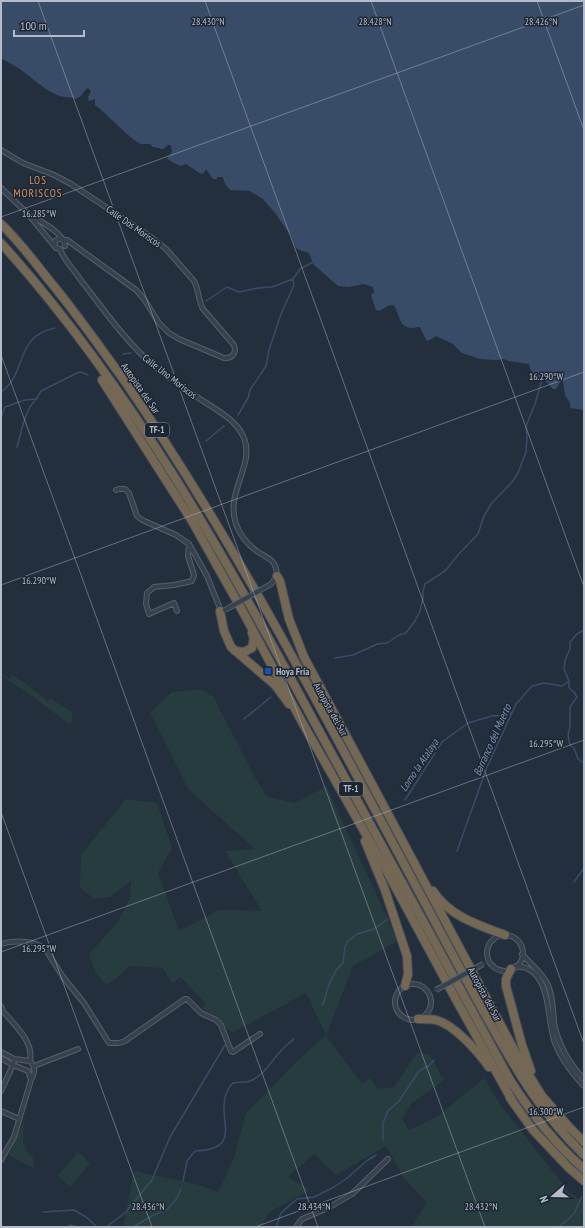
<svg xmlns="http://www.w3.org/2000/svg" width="585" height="1228" font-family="'PT Sans Narrow',sans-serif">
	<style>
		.green { fill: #263c3f }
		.water { fill: #394c67 }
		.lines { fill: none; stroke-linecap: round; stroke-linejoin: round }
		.stream { stroke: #394c67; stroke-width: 1.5 }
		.street-casing { stroke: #565f6c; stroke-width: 6 }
		.highway-casing { stroke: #434c59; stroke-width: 10 }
		.street { stroke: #38414e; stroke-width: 4 }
		.highway { stroke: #746855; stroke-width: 8 }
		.street-bridge-casing { stroke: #565f6c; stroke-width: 6; stroke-linecap: butt }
		.street-bridge { stroke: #38414e; stroke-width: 4 }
		.ticks { fill: none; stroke: #b4bcc9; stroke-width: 1; stroke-opacity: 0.45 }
		.transit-dot { fill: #1a4fb4; stroke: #1d2633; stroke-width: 1.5 }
		.labels { text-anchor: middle; stroke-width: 3; stroke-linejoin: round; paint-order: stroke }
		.shield { fill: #1d2633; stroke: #878f9c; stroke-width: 1 }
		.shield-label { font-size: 9px; font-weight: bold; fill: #b4bcc9 }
		.street-label { font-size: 10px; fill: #b4bcc9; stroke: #1d2633 }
		.poi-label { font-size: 10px; font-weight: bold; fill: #b4bcc9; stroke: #1d2633; text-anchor: start }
		.neighbourhood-label { font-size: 11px; letter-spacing: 1px; fill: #d59563; stroke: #1d2633 }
		.water-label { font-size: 11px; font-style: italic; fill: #7c92b1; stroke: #1d2633 }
		.ticks-label { font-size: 10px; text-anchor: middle; fill: #b4bcc9; stroke: #1d2633; stroke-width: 3; stroke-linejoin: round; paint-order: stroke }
	</style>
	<rect width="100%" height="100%" fill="#242f3e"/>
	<!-- green -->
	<path class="green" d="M1,673L10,679L12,675L25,683L48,701L51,699L72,712V722L69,724L36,699L1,675Z
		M200,689L213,696L252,772L267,797L295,803L326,786L398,941L353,966L326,1036L362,1084L369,1078L378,1089L394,1087L417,1053L429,1054L444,1080L412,1103L402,1119L409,1130L438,1116L484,1078L499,1103L569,1192L584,1202V1227H411L427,1202L403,1177L395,1161L386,1146L336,1175L314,1154L288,1177L310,1190L268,1213L261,1227H123L134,1171L196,1184L218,1192L234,1158L246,1113L297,1061L326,1035L306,993L232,1033L211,1013L202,1009L206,1004L181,977L172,983L163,968L129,966L117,978L106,985L95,972L89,954L118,922L130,898L131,881L110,897L94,899L80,887L81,855L126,799L157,803L172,848L158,873L179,931L219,910L262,911L225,851L255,849L188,789L150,712L172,692Z
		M24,1120L23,1142L26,1150L33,1158L35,1169L9,1155Z
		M78,1152L90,1163L70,1187L58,1176Z"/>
	<!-- water -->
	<path class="water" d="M1,1H584V410L570,408V403L565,395L563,382L561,381L556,389H553C551,387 549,383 546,382C538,376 530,375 529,364L509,361L504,359L496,360L480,359L462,353L453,344L436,336L428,341L426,340L420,327C416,327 410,329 407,327C398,324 399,310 393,305H390L379,311L376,310L371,295L374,292L373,287L364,284L349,287L338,286L314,265L309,253L299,250L295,247L291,236L275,213L263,199L250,191L230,190L225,184L223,177H218L216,179H213L206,169L204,173L201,174L186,164L180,166L167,159L172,152L171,145H168L163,149L153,147L150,144C147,144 144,144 141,144C133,142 105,112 95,105V99L89,101L88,97L91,91L88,88L85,90L81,96L76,99C69,96 61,98 55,94C42,88 31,77 20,69C14,65 7,62 1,58Z"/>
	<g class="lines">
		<!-- stream -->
		<path class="stream" d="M206,301L227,287L239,292L258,288L272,287L293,279L300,269L313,262
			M123,354L131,353
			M1,392C28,373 14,336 55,328
			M238,415L248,398L250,390L266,366L269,350L281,314L294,285L293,279
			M1,417L5,407L25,400L37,399
			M206,441L224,426
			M17,447C21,434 23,419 30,407C34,401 38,398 41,391L77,373L81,372L88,375
			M335,658L353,655L377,644L387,643L399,635L406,633L415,621L420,611L423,598V591L425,584L445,571L458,555L478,534L484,516L491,504L513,481L518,473L526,452L527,437L526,426L535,404L542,380
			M569,681V688L574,692L577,697L570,707V726L568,735L570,745L574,748L578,759L584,763
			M244,719L271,697
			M405,800L442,742L468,723L492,716L505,715L512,712
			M457,851L487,767L516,704L532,686L544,683L562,686L569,681L564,669L565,660L570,649V642L577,634L584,630
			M574,882L584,868
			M323,1005L329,984L337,969L343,963L345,947L348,941L357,934L374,929L388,919
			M383,1140V1123L388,1111L399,1101L419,1071L430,1065L434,1060
			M183,1181L187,1161L195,1151C248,1149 212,1116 229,1088C234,1078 242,1085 250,1081C263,1076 270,1063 279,1053C283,1048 289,1043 294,1039
			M43,1212L74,1210L86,1217L97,1227
			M67,1227L70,1225L79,1227
			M106,1227L125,1213L152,1180L170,1137L225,1045
			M133,1227L152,1216L168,1209L177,1198L181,1189
			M276,1227L281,1213L297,1199L314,1197L334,1187L346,1179L368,1160L376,1155
			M559,1227C564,1221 571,1219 575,1212C578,1206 578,1202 582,1197"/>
		<!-- street casing -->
		<g class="street-casing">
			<path id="street" d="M1,150L23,163L54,175L71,184L151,237L166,249L194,281C199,290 198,300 203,309L234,345C237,353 232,359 224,358L179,339L169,333L159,323L144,299L136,290L67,240L58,239L55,241V244
				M1,188L29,215L56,248L60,249C64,260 74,270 80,279C103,309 126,342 155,367C167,377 181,386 194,395C211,407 236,418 244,438C255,465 225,492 236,524C240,535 248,545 258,552C263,555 269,558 273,562C276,566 277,571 277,576L271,584
				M29,215C39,220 65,234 65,246
				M116,490L119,489H125L129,493L137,516L142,520L176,535L189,544L207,576L221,611
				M177,611L174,603L149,614L146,604L147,593L154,587L174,585L192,581L194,575L188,556L189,544
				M487 953a18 18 0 1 1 36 0a18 18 0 1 1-36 0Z
				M1,944C13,940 36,940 46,950L63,977L84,1003L109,1043H119L125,1041L185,999H187L201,1013L216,1020L221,1025L231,1051L233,1052L260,1034
				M522,954C531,965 542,972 548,985C553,997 553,1009 554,1022C557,1042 569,1064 584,1079
				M516,966C520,967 525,967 528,969C551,980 547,1019 554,1040C560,1058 571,1072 584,1086
				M395 1002a18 18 0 1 1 36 0a18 18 0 1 1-36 0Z
				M1,1006L3,1011C15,1026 34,1041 30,1061
				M1,1052L14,1059L30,1061C36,1068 35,1072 31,1080L14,1137L1,1160
				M1,1058L13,1065L28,1071L31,1080
				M34,1066L78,1049
				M1,1091L13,1065L14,1059
				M1,1111L19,1119
				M296,1227L302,1219L328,1208L352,1194L388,1159"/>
		</g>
		<!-- highway casing -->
		<g class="highway-casing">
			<path id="highway" d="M1,224C19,241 33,260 48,279C74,310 97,343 121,376C237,543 329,725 425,903C448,946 470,988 494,1030C520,1077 545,1117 584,1155
				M1,243C130,386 225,556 316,725C381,843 445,962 510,1080C531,1113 554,1143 584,1169
				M102,380L192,521L243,612L302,722L385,868L459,1005L513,1102
				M277,576L280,581L289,619L304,657L519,1059L542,1096L569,1127L584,1142
				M220,611L224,631L231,647L275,685L289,704
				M235,651L244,652L252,648L254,638L252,633
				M365,841L385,890L407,956L408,974L405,986
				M433,891C449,916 478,925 505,935
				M511,969L506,979V986L522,1045L531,1071
				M418,1019C424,1019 430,1019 436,1020C455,1025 478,1052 489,1067
				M510,1098L533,1130L569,1168L584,1181"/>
		</g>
		<!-- street -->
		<use href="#street" class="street"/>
		<!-- highway -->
		<use href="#highway" class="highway"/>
		<!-- street-bridge casing -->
		<g class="street-bridge-casing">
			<path id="street-bridge" d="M225,610L271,584
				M436,990L483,964"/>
		</g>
		<!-- street-bridge -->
		<use href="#street-bridge" class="street-bridge"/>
	</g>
	<!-- ticks -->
	<path class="ticks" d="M38,1L485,1227M205,1L584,1044M371,1L584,587M537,1L584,130M1,217L584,5M1,355L318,1227M1,585L584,372M1,812L152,1227M1,952L584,740M255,1227L584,1107"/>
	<!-- markers -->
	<rect class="transit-dot" x="264" y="667" width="8" height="8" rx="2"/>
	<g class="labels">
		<!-- shield labels -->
		<g class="shield">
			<rect x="145" y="423" width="24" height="14" rx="3"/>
			<rect x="339" y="782" width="24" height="14" rx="3"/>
		</g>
		<g class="shield-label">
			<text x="157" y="433">TF-1</text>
			<text x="351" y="792">TF-1</text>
		</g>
		<!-- street labels -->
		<g class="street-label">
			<text transform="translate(134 226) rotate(35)" y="4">Calle Dos Moriscos</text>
			<text transform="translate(170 376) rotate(38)" y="4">Calle Uno Moriscos</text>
			<text transform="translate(141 388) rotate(55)" y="4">Autopista del Sur</text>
			<text transform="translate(331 709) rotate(61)" y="4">Autopista del Sur</text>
			<text transform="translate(485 994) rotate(62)" y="4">Autopista del Sur</text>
		</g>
		<!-- poi labels -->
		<g class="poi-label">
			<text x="276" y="675">Hoya Fría</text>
		</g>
		<!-- neighbourhood labels -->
		<g class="neighbourhood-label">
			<text x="38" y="184">LOS<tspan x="38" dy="13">MORISCOS</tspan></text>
		</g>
		<!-- water labels -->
		<g class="water-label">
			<text transform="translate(492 740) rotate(-66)" y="4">Barranco del Muerto</text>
			<text transform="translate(419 765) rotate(-56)" y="4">Lomo la Atalaya</text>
		</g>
	</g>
	<g class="ticks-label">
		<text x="208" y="25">28.430°N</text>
		<text x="375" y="25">28.428°N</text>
		<text x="541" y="25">28.426°N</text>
		<text x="39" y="217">16.285°W</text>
		<text x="546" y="380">16.290°W</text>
		<text x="39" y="584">16.290°W</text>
		<text x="546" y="747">16.295°W</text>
		<text x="39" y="952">16.295°W</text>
		<text x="546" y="1115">16.300°W</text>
		<text x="148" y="1210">28.436°N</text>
		<text x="314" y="1210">28.434°N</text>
		<text x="481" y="1210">28.432°N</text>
	</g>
	<!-- border -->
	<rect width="585" height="1228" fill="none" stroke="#b4bcc9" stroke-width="4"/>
	<!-- north arrow -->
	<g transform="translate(553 1196) rotate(250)" stroke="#1d2633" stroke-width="3" paint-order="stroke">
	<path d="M0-3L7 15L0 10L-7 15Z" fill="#b4bcc9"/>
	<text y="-6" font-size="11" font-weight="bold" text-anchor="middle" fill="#b4bcc9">N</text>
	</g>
	<!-- scale -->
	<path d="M14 30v6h70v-6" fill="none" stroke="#b4bcc9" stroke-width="2"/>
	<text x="20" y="30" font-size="12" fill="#b4bcc9" stroke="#1d2633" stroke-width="3" paint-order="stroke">100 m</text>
</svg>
